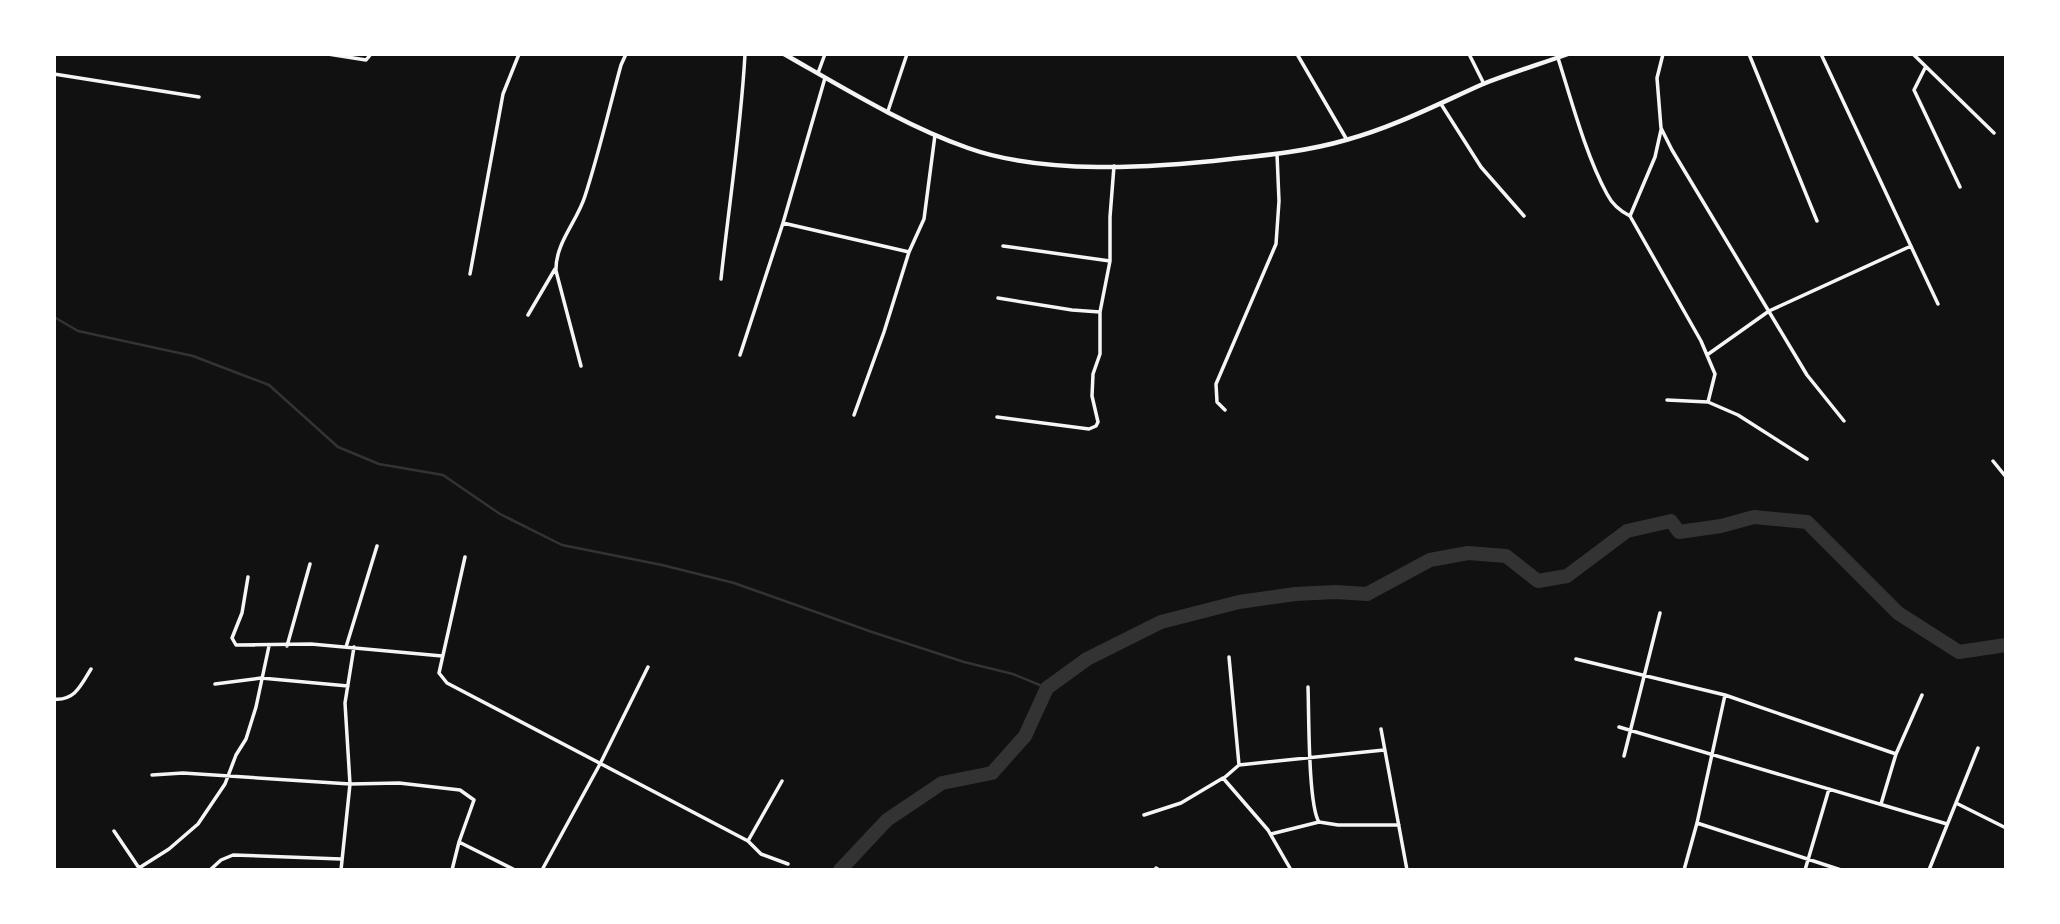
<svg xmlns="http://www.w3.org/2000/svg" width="2060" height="924" font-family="'Alegreya Sans',sans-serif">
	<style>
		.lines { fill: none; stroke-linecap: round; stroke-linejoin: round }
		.stream { stroke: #333; stroke-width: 2.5 }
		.river { stroke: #333; stroke-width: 14 }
		.minor { stroke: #f5f5f5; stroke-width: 3.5 }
		.tertiary { stroke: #f5f5f5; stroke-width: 4.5 }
	</style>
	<rect width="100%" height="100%" fill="#111"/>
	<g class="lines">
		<!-- stream -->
		<path class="stream" d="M54,317L78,331L193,356L269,385L338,447L379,464L443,475L500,514L562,545L662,565L734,583L872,632L964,662L1013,674L1047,688"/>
		<!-- river -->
		<path class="river" d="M840,870L887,820L942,783L992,773L1025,736L1047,688L1087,659L1161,622L1239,602L1295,594L1336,592L1367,594L1430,560L1468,553L1506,556L1538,581L1567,576L1627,531L1671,521L1679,532L1721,526L1754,517L1807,522L1898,613L1959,652L2006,645"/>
		<!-- minor -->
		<path class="minor" d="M328,54L366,60L371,54
			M1297,54L1347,140
			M1469,54L1484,84
			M1663,54L1657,78L1661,128L1672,150L1807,375L1844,421
			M1749,54L1817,221
			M1821,54L1938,304
			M1913,54L1994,133
			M1558,58C1571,99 1586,156 1607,194C1612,204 1620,211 1630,216L1701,341L1715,374L1708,402
			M1925,68L1914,90L1960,187
			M818,73L825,54
			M54,74L199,97
			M1441,104L1481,167L1524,216
			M888,111L907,54
			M1630,216L1655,157L1661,130
			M783,223L909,252
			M1003,246L1110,261
			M470,274L503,94L519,54
			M721,279C729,204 741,129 745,54
			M998,298L1072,310L1100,312
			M528,315L555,269
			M740,355L783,223L825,78
			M1707,355L1769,311L1911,246
			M581,366L556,271C555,243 577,222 585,196C599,153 609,109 621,65L626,54
			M1667,400L1708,402L1738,415L1807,459
			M1225,410L1217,402L1216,384L1276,244L1279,201L1277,154
			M854,415L884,332L909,252L924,219L935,135
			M997,417L1089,429L1096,426L1098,422L1092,396L1093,374L1100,354V312L1110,261V217L1114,166
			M1993,461L2006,477
			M465,557L439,673L447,683L748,841L761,854L788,864
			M248,577L242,613L232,638L236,645L311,644L442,656
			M287,646L310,564
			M346,647L377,546
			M1229,657L1239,765
			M1576,659L1725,695L1896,754
			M215,684L261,678L348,686
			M1308,687C1309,712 1308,805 1319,822
			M54,699C75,701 81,685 91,669
			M1619,727L1947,824
			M1381,729L1407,870
			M1624,756L1660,613
			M152,775L183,773L350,784L399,783L460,790L474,800L459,842L452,870
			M1224,778L1239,765L1384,750
			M1956,803L2006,828
			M1881,804L1896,754L1922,695
			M1144,815L1181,803L1223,778L1268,830L1291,870
			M1697,823L1841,870
			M114,831L139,868
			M1271,834L1319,822L1338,825H1399
			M748,841L782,781
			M459,842L515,870
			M139,868L169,849L198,824L225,784L236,755L246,739L256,707L269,646
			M1156,868L1159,870
			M210,870L221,860L233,855L341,859
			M341,870L350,784L345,703L354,647
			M542,870L600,764L648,667
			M1684,870L1697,823L1725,695
			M1805,870L1829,789
			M1929,870L1978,748"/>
		<!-- tertiary -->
		<path class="tertiary" d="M784,54C842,87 905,126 968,148C1044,175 1151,168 1231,159C1269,155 1308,151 1346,140C1394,127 1438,104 1483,84C1511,73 1540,64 1568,54"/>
	</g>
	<!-- border -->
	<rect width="2060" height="924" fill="none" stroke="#ffffff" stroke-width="112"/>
</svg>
